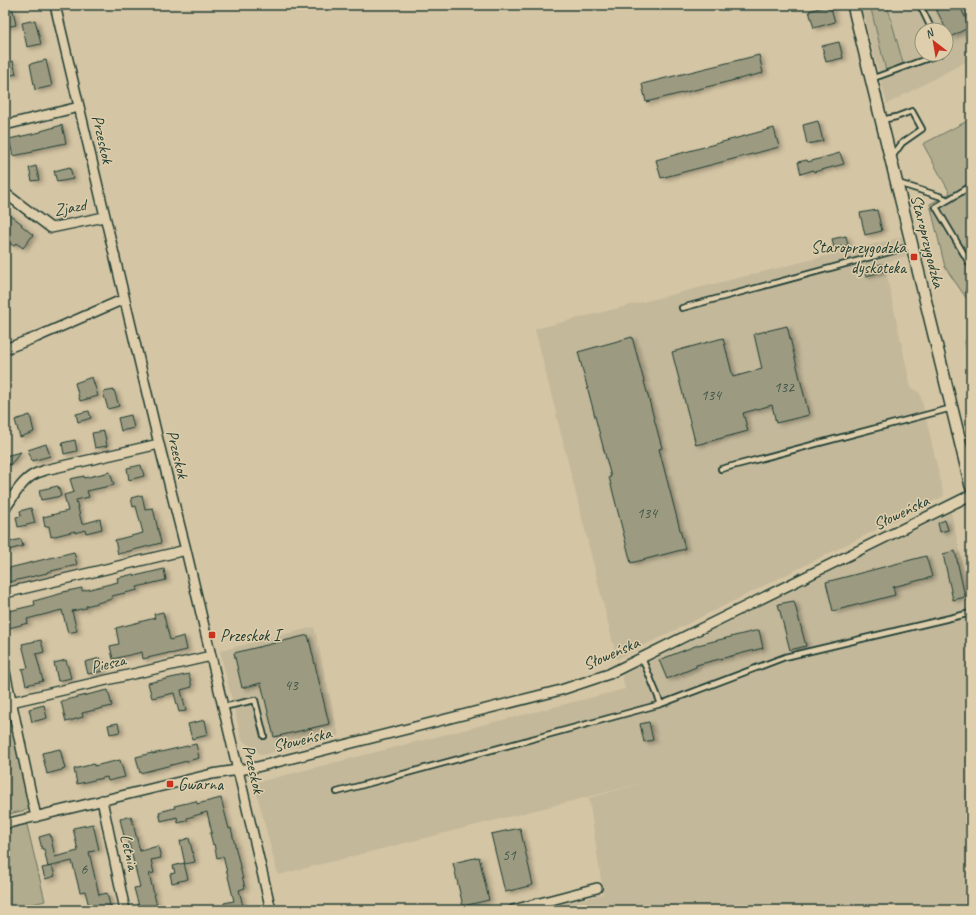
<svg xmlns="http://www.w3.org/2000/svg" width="976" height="915" font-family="Caveat,sans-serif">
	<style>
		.built { fill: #c3b89a; fill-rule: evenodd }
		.green { fill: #b2ac8f; stroke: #687462 }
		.building { fill: #9c9b81; stroke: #1f3d34; filter: url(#shadow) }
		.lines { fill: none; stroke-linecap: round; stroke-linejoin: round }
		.service-casing { stroke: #1f3d34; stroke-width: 8 }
		.minor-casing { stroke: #1f3d34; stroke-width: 12 }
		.tertiary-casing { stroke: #1f3d34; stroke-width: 14 }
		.service { stroke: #dfceab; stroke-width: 4.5 }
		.minor { stroke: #dfceab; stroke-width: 9 }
		.tertiary { stroke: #dfceab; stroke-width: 11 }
		.poi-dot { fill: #c8321e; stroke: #dfceab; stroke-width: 1.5 }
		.labels { text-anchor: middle; stroke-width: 3; stroke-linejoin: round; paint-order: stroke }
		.number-label { font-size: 15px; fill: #3e5447 }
		.street-label { font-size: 17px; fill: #1f3d34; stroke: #dfceab }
		.poi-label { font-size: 17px; fill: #1f3d34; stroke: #dfceab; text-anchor: start }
	</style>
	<defs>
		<filter id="shadow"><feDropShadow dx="3.5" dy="2" stdDeviation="2" flood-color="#0004"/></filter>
	</defs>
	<rect width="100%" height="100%" fill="#d4c5a4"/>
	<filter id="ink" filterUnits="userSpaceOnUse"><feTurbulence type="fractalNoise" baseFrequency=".025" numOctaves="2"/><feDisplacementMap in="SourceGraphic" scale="8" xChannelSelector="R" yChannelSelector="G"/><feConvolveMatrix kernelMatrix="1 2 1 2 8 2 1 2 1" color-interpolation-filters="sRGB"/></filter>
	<g filter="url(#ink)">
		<!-- built -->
		<path class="built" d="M861,5H971V59L887,104ZM922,30H946V54H922Z
			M902,237L906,256L884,263L911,388L920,393L944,496L617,659L535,329Z
			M951,512L971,601V910H540L603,894L589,798L647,782L278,875L254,783L625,689L622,675Z
			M314,627L339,736L262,755L242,740L220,651Z"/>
		<!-- green -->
		<path class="green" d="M870,5H887L903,63L886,71Z
			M971,119V305L945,267L930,204L950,193L923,144Z
			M971,329V369L965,342Z
			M5,696L30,809L5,815Z
			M26,821L45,901L9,910H5V826Z"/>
		<!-- building -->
		<path class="building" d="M829,5H830L835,22L814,28L809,11Z
			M934,5H959L970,27L950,37Z
			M13,10L16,25L5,27V12Z
			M35,20L41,44L27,47L22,23Z
			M839,42L843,58L826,62L822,46Z
			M759,55L763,73L646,102L642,84Z
			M46,60L52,86L35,90L30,64Z
			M13,61L16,74L7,76L5,63Z
			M818,121L823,141L807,144L803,125Z
			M62,125L66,143L33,150V152L13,156L9,139L41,132V131Z
			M774,128L779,147L661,178L656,160Z
			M840,153L844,164L814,172L813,170L801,174L798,162L807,160L808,162Z
			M36,166L39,180L32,181L29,168Z
			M70,167L73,179L57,182L54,171Z
			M877,210L882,231L865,235L860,213Z
			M5,211L22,224L21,225L33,235L23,248L16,243L14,246L5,240Z
			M846,236L848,245L834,248L832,239Z
			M882,264L884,271L866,276L864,268Z
			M787,326L809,415L776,423L772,405L743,413L748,431L696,445L672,352L723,338L733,377L762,369L754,334Z
			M632,337L662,448L659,449L685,549L631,563L609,477H611L578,352Z
			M92,377L98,396L80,401L75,383Z
			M114,390L119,406L108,409L103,392Z
			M89,411L91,418L78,422L76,414Z
			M30,415L34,432L20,437L15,420Z
			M131,415L134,428L121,431L118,418Z
			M104,431L107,446L95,448L92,433Z
			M75,440L77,451L64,454L62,443Z
			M46,444L50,456L32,461L28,450Z
			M21,452L10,465L5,461V456Z
			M141,465L144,476L129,480L127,468Z
			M110,472L114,485L87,491L89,497L76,500L82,524L100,519L102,529L86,533L85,530L75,533V531L51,537L49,526L45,527L43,517L68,511L64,495L74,492L70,479L84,476V478Z
			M58,486L61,496L41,500L39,490Z
			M142,495L145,509L153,508L161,543L118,554L115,540L143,533L136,506L133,507L131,498Z
			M31,508L35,523L18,527L16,517L21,516L20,511Z
			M945,520L948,530L940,532L938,523Z
			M21,539L23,546L5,551V543Z
			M955,551L965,597L953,600L943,554Z
			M74,552L77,565L47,572V573L5,583V569Z
			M926,556L932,577L893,587L895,595L833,611L826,582Z
			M164,569L166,580L137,587L138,590L112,596V599L86,606V608L72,611L77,631L68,633L62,610L27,619L28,623L9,628L5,612L35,605L34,601L63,593V592L82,588V591L118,582L117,578L134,574L135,576Z
			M794,601L806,646L790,650L778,604Z
			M163,612L170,640L184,636L187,650L170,654L169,653L143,659L142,652L113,659L110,646L119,644L116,628L155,618L154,614Z
			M759,630L763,648L696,665V667L667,679L659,660L698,645Z
			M308,635L329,724L274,737L261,683L242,688L234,653Z
			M41,640L44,652L36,654L43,681L26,685L22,669L28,668L22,644Z
			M100,658L103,671L88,674L85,662Z
			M66,660L71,678L58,681L54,663Z
			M189,674L192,687L181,690L186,711L179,712L174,693L152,698L148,683Z
			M108,690L112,706L82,713L83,717L66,722L61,701Z
			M44,705L47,718L32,722L29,709Z
			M205,720L208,735L192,739L188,724Z
			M649,722L653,740L644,742L640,724Z
			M118,723L120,732L110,734L108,725Z
			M196,744L199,758L140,773L136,757L152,753V754Z
			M60,749L65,769L47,774L42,753Z
			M120,760L125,777L108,781L107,777L77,784L74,769L94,764V766Z
			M221,798L229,829L231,828L245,888L239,890L244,910H225L224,903L234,901L223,856L217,858L214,844L213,845L210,833H212L207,812L187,818V821L178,823L177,817L161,821L159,812L175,808L174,806L196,801L197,804Z
			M131,816L140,851L158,846L161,858L151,860L154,873L149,874L158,910H140L134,888L140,887L128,839L125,840L120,819Z
			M93,824L99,850L89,852L99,895L107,893L111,910H90L85,891L80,892L72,861L48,867L44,849H42L39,837L50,834L55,857L78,851L73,828Z
			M520,828L533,885L505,892L491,834Z
			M189,838L195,862L185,864L180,841Z
			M479,857L489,900L463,906L453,863Z
			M184,863L188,879L172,883L170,874L175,873L173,866Z
			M52,866L55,876L45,879L42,868Z"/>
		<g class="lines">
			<!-- service casing -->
			<g class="service-casing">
				<path id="service" d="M920,5L932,30
					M871,79L940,54
					M881,120L896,117L912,111L922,129L902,143L892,157
					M898,183L939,196L948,200L971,186
					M948,200L936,207L971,266
					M969,291L971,290
					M682,308L912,246
					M721,469L952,408
					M661,704L785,657L971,613
					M223,707L255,700L264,736
					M337,792L661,704L642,658"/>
			</g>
			<!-- minor casing -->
			<g class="minor-casing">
				<path id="minor" d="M55,5L159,444L186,550L271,910
					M5,125L79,107
					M5,193L51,228L104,217
					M5,349L37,337L124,299
					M5,509C13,497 22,480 35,474C38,472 42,472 45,470L159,444
					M5,593L186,550
					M5,672L36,817
					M11,702L211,656
					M102,800L125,910
					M5,824L212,774L257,767L561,690L609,674L971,495
					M513,910L597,888"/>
			</g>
			<!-- tertiary casing -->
			<g class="tertiary-casing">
				<path id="tertiary" d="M853,5L971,486"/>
			</g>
			<!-- service -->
			<use href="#service" class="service"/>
			<!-- minor -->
			<use href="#minor" class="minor"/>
			<!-- tertiary -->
			<use href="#tertiary" class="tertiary"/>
		</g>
	</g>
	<!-- markers -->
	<g class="poi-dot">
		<rect x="910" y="253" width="8" height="8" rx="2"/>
		<rect x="208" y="631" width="8" height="8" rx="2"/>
		<rect x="166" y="780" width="8" height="8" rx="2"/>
	</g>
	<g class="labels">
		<!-- number labels -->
		<g class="number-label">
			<text x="784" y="392">132</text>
			<text x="711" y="400">134</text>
			<text x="647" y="518">134</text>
			<text x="291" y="690">43</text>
			<text x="509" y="860">51</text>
			<text x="84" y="874">6</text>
		</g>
		<!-- street labels -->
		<g class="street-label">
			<text transform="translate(103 139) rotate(77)" y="6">Przeskok</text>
			<text transform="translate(70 207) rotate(-10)" y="6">Zjazd</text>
			<text transform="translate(928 241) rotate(76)" y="6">Staroprzygodzka</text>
			<text transform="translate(178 454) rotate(76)" y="6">Przeskok</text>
			<text transform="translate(901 512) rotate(-26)" y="6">Słoweńska</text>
			<text transform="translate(611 653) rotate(-24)" y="6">Słoweńska</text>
			<text transform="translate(108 663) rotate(-13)" y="6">Piesza</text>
			<text transform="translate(302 739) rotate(-14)" y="6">Słoweńska</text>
			<text transform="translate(254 769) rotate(77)" y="6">Przeskok</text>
			<text transform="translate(130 852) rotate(78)" y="6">Letnia</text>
		</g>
		<!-- poi labels -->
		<g class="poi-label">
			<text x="906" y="253" text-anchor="end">Staroprzygodzka<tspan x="906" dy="20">dyskoteka</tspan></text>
			<text x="220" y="641">Przeskok I</text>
			<text x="178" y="790">Gwarna</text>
		</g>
	</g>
	<!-- margin -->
	<rect width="976" height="915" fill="none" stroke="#dfceab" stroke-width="20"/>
	<rect x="10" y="10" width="956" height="895" fill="none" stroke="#1f3d34" stroke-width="1.5" filter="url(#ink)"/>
	<!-- north arrow -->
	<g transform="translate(934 42) rotate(329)"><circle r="19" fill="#dfceab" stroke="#92947b"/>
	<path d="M0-3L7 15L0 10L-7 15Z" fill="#c8321e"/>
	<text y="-6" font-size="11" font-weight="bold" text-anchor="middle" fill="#1f3d34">N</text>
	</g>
</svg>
